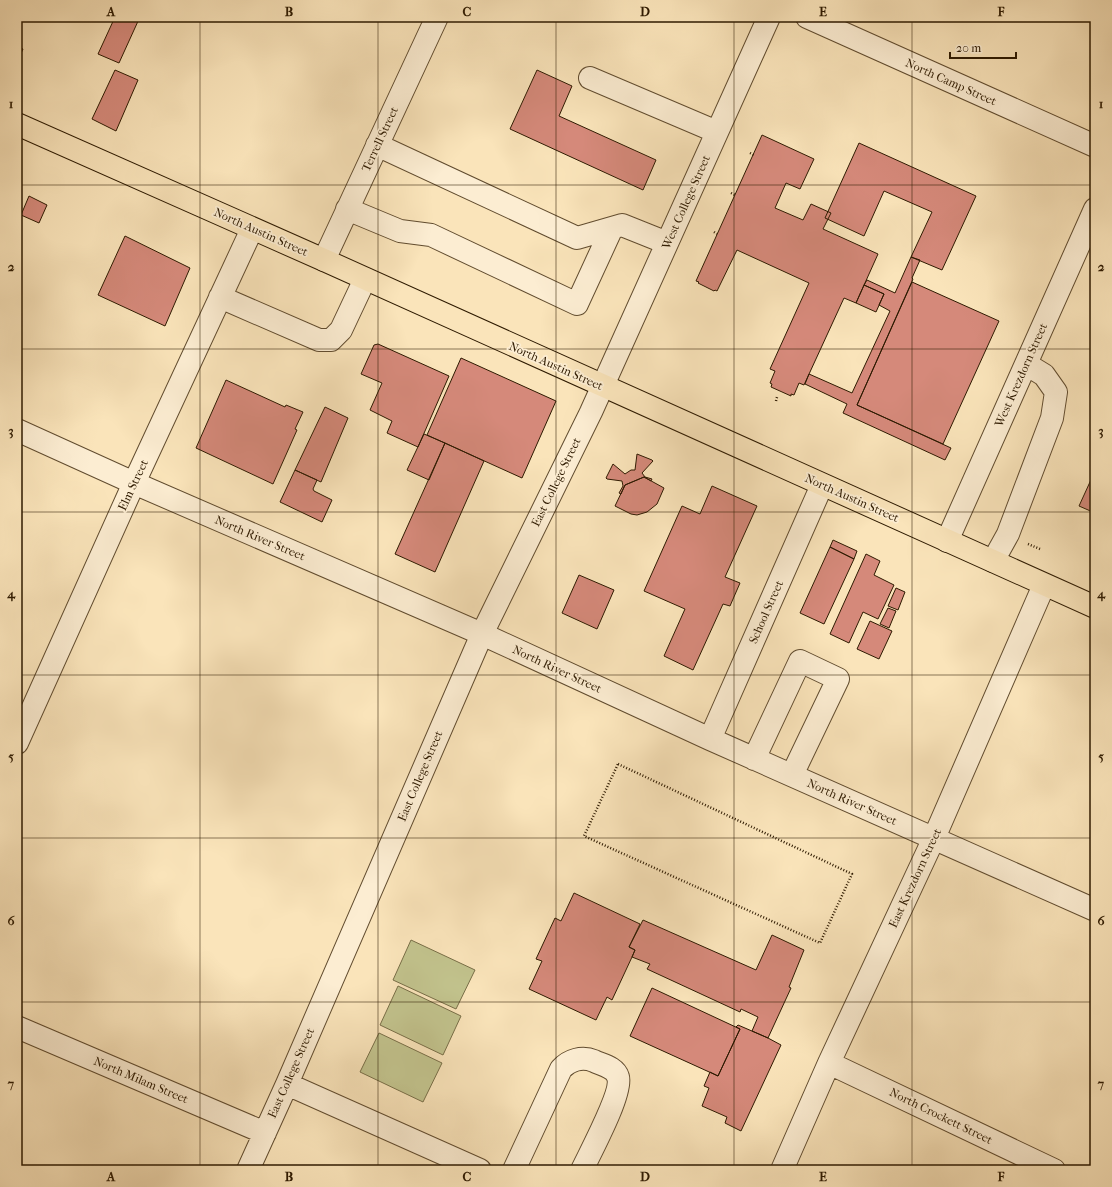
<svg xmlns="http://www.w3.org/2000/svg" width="1112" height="1187" font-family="'IM FELL French Canon',serif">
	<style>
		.green { fill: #c2c38d; stroke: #786e47 }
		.building { fill: #d5897a; stroke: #2e1a01 }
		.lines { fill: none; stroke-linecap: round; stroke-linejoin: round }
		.minor-casing { stroke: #614c2f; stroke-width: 24 }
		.major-casing { stroke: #2e1a01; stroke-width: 24 }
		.path { stroke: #2e1a01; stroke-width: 2.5; stroke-dasharray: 1 2; stroke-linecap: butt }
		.minor { stroke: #fcedd2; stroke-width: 22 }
		.major { stroke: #fae4ba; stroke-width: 22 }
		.grid { fill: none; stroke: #2e1a01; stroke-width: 1; stroke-opacity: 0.55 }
		.labels { text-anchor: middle; stroke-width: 3.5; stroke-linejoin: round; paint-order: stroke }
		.street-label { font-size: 12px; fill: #2e1a01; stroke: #fcedd2 }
		.neatline { fill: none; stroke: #2e1a01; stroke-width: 1.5 }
		.grid-label { font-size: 13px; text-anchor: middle; font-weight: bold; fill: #2e1a01 }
	</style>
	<rect width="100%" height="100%" fill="#fae4ba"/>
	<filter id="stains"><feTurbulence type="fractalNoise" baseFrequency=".005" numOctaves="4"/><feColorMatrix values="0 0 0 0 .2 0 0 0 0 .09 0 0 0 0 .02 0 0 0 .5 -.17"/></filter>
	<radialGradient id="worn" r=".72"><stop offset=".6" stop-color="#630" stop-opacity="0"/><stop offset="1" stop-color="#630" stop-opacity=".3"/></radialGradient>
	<!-- green -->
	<path class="green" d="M411,940L475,970L456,1009L393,980Z
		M398,986L461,1016L443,1055L380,1025Z
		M379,1033L442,1063L423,1102L360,1072Z"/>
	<!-- building -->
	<path class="building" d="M115,17H135L139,19L119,63L98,54Z
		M17,47L23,49L17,62Z
		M115,70L138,80L116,131L92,119Z
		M537,70L572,86L559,116L656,160L643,190L510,129Z
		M762,135L814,159L800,189L786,183L775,208L803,220L811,204L831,213L823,229L878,254L856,303L844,298L804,385L799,383L794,395L791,394V396L771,387L772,384L770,383L775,371L770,369L809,283L737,250L717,291L715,290L714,291L698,283L699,282L696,281Z
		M859,143L976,196L942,270L911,257L932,212L884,191L864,236L825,218Z
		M29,196L47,205L39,223L21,215Z
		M125,236L190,268L165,326L98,295Z
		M911,257L920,260L912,278L913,279L857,405L951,448L945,460L843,413L847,404L805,384L809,374L852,393L890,311L879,305L884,294L864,285L867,280L895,293Z
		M912,282L999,321L943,444L857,405Z
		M864,285L884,294L876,312L856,303Z
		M378,344L449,376L418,447L387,433L392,421L370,410L382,383L361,374L374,345Z
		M461,358L556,401L522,478L427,435Z
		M226,380L285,407L286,405L303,412L295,429L297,430L273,484L196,448Z
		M325,407L348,418L321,482L295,470Z
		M424,434L445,443L429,480L407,470Z
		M445,443L484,461L435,572L395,554Z
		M637,454L652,460L653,461L642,473L645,477L652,479L651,481L644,477L625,485L621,494L619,493L623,486L622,481L607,479L606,478L613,464L625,474L631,470H635Z
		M295,470L317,480L313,489L314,491L332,500L322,522L280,502Z
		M1095,471V513L1079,506Z
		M644,477L664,488L657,504L647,512L637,515L631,514L615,506L625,485Z
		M712,486L757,506L725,577L740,583L730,606L723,604L693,670L664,656L685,609L644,591L682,506L700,514Z
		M833,540L857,551L854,559L830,547Z
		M830,547L854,559L824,624L800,613Z
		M866,554L880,561L874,575L894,585L878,619L863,612L849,643L830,634Z
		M579,575L614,590L597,629L562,613Z
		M896,588L905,592L898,610L888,606Z
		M888,608L896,611L889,628L880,624Z
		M870,621L892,631L879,659L857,649Z
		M574,893L640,924L629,947L635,950L632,957L612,1000L607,997L596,1020L529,989L542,961L536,959L555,918L561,921Z
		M643,920L756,970L772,935L804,950L789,987L791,988L768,1038L752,1031L758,1017L741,1009L740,1012L647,969L650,964L632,957L635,950L629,947Z
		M652,988L740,1029L718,1076L630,1036Z
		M738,1025L768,1038L781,1045L741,1131L725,1123L727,1117L702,1106L709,1088L704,1086L710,1072L718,1076L740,1029L736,1027Z"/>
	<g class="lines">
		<!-- minor casing -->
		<g class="minor-casing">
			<path id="minor" d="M807,17L1095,146
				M590,78L717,132
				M377,145L577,238L622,225L667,243
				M347,209L400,231L431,235L577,304L612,228
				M324,260L437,17
				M220,297L319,340H331L341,330L365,279
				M17,430L134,483L482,634L710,739L1095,910
				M947,541L1095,209
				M993,561L1008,534L1052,418L1056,392L1044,375L1026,364
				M710,739L822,485
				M17,743L134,483L252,229
				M754,759L800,661L838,679L792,775
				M17,1027L265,1133
				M829,1063L1054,1170
				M287,1084L480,1170
				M248,1170L287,1084L482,634L591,412L769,17
				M514,1170L561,1069C569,1060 582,1056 594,1061C602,1065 615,1067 618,1077C623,1092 590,1153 582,1170
				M782,1170L829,1063L934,838L1044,585"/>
		</g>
		<!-- major casing -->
		<g class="major-casing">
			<path id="major" d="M17,124L324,260L1095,607"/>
		</g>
		<!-- path -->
		<path class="path" d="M750,153L754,155
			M731,193L735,195
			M714,232L717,234
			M776,401L777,397
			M1028,544L1040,549
			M618,764L852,874L820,943L584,836Z"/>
		<!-- minor -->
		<use href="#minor" class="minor"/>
		<!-- major -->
		<use href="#major" class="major"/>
	</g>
	<!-- grid -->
	<path class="grid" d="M200,17V1170M378,17V1170M556,17V1170M734,17V1170M912,17V1170M17,185H1095M17,349H1095M17,512H1095M17,675H1095M17,838H1095M17,1002H1095"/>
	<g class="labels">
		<!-- street labels -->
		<g class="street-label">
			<text transform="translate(951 82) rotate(24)" y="4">North Camp Street</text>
			<text transform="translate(380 139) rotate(-65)" y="4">Terrell Street</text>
			<text transform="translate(686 202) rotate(-66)" y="4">West College Street</text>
			<text transform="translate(261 232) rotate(24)" y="4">North Austin Street</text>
			<text transform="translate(556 366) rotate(24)" y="4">North Austin Street</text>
			<text transform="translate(1021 375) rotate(-66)" y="4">West Krezdorn Street</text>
			<text transform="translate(556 482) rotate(-64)" y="4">East College Street</text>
			<text transform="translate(133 485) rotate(-65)" y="4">Elm Street</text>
			<text transform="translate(852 498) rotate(24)" y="4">North Austin Street</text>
			<text transform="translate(260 538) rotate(23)" y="4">North River Street</text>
			<text transform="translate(766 612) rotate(-66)" y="4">School Street</text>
			<text transform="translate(557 669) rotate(25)" y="4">North River Street</text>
			<text transform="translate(420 776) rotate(-67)" y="4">East College Street</text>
			<text transform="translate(852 802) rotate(24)" y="4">North River Street</text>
			<text transform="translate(915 878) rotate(-65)" y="4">East Krezdorn Street</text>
			<text transform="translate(291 1073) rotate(-66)" y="4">East College Street</text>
			<text transform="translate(141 1080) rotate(23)" y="4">North Milam Street</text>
			<text transform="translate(941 1116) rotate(26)" y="4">North Crockett Street</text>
		</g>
	</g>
	<!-- margin -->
	<rect width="1112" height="1187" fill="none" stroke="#fae4ba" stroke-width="44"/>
	<!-- scale -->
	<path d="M950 52v6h66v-6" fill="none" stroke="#2e1a01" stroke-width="2"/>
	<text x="956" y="52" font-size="12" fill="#2e1a01" stroke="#fcedd2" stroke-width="3" paint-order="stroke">20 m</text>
	<rect x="22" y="22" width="1068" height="1143" class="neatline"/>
	<g class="grid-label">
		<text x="111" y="16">A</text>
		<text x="289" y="16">B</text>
		<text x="467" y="16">C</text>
		<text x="645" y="16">D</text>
		<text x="823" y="16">E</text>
		<text x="1001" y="16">F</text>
		<text x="11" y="108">1</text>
		<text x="1101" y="108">1</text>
		<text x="11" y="271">2</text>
		<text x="1101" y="271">2</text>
		<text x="11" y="435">3</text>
		<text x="1101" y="435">3</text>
		<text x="11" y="598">4</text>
		<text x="1101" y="598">4</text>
		<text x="11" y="761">5</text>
		<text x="1101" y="761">5</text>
		<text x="11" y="925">6</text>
		<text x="1101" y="925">6</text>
		<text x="11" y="1088">7</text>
		<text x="1101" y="1088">7</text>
		<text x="111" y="1181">A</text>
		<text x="289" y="1181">B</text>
		<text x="467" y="1181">C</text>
		<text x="645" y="1181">D</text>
		<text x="823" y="1181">E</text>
		<text x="1001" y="1181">F</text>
	</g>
	<rect width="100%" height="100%" filter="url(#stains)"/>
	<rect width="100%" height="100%" fill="url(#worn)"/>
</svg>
